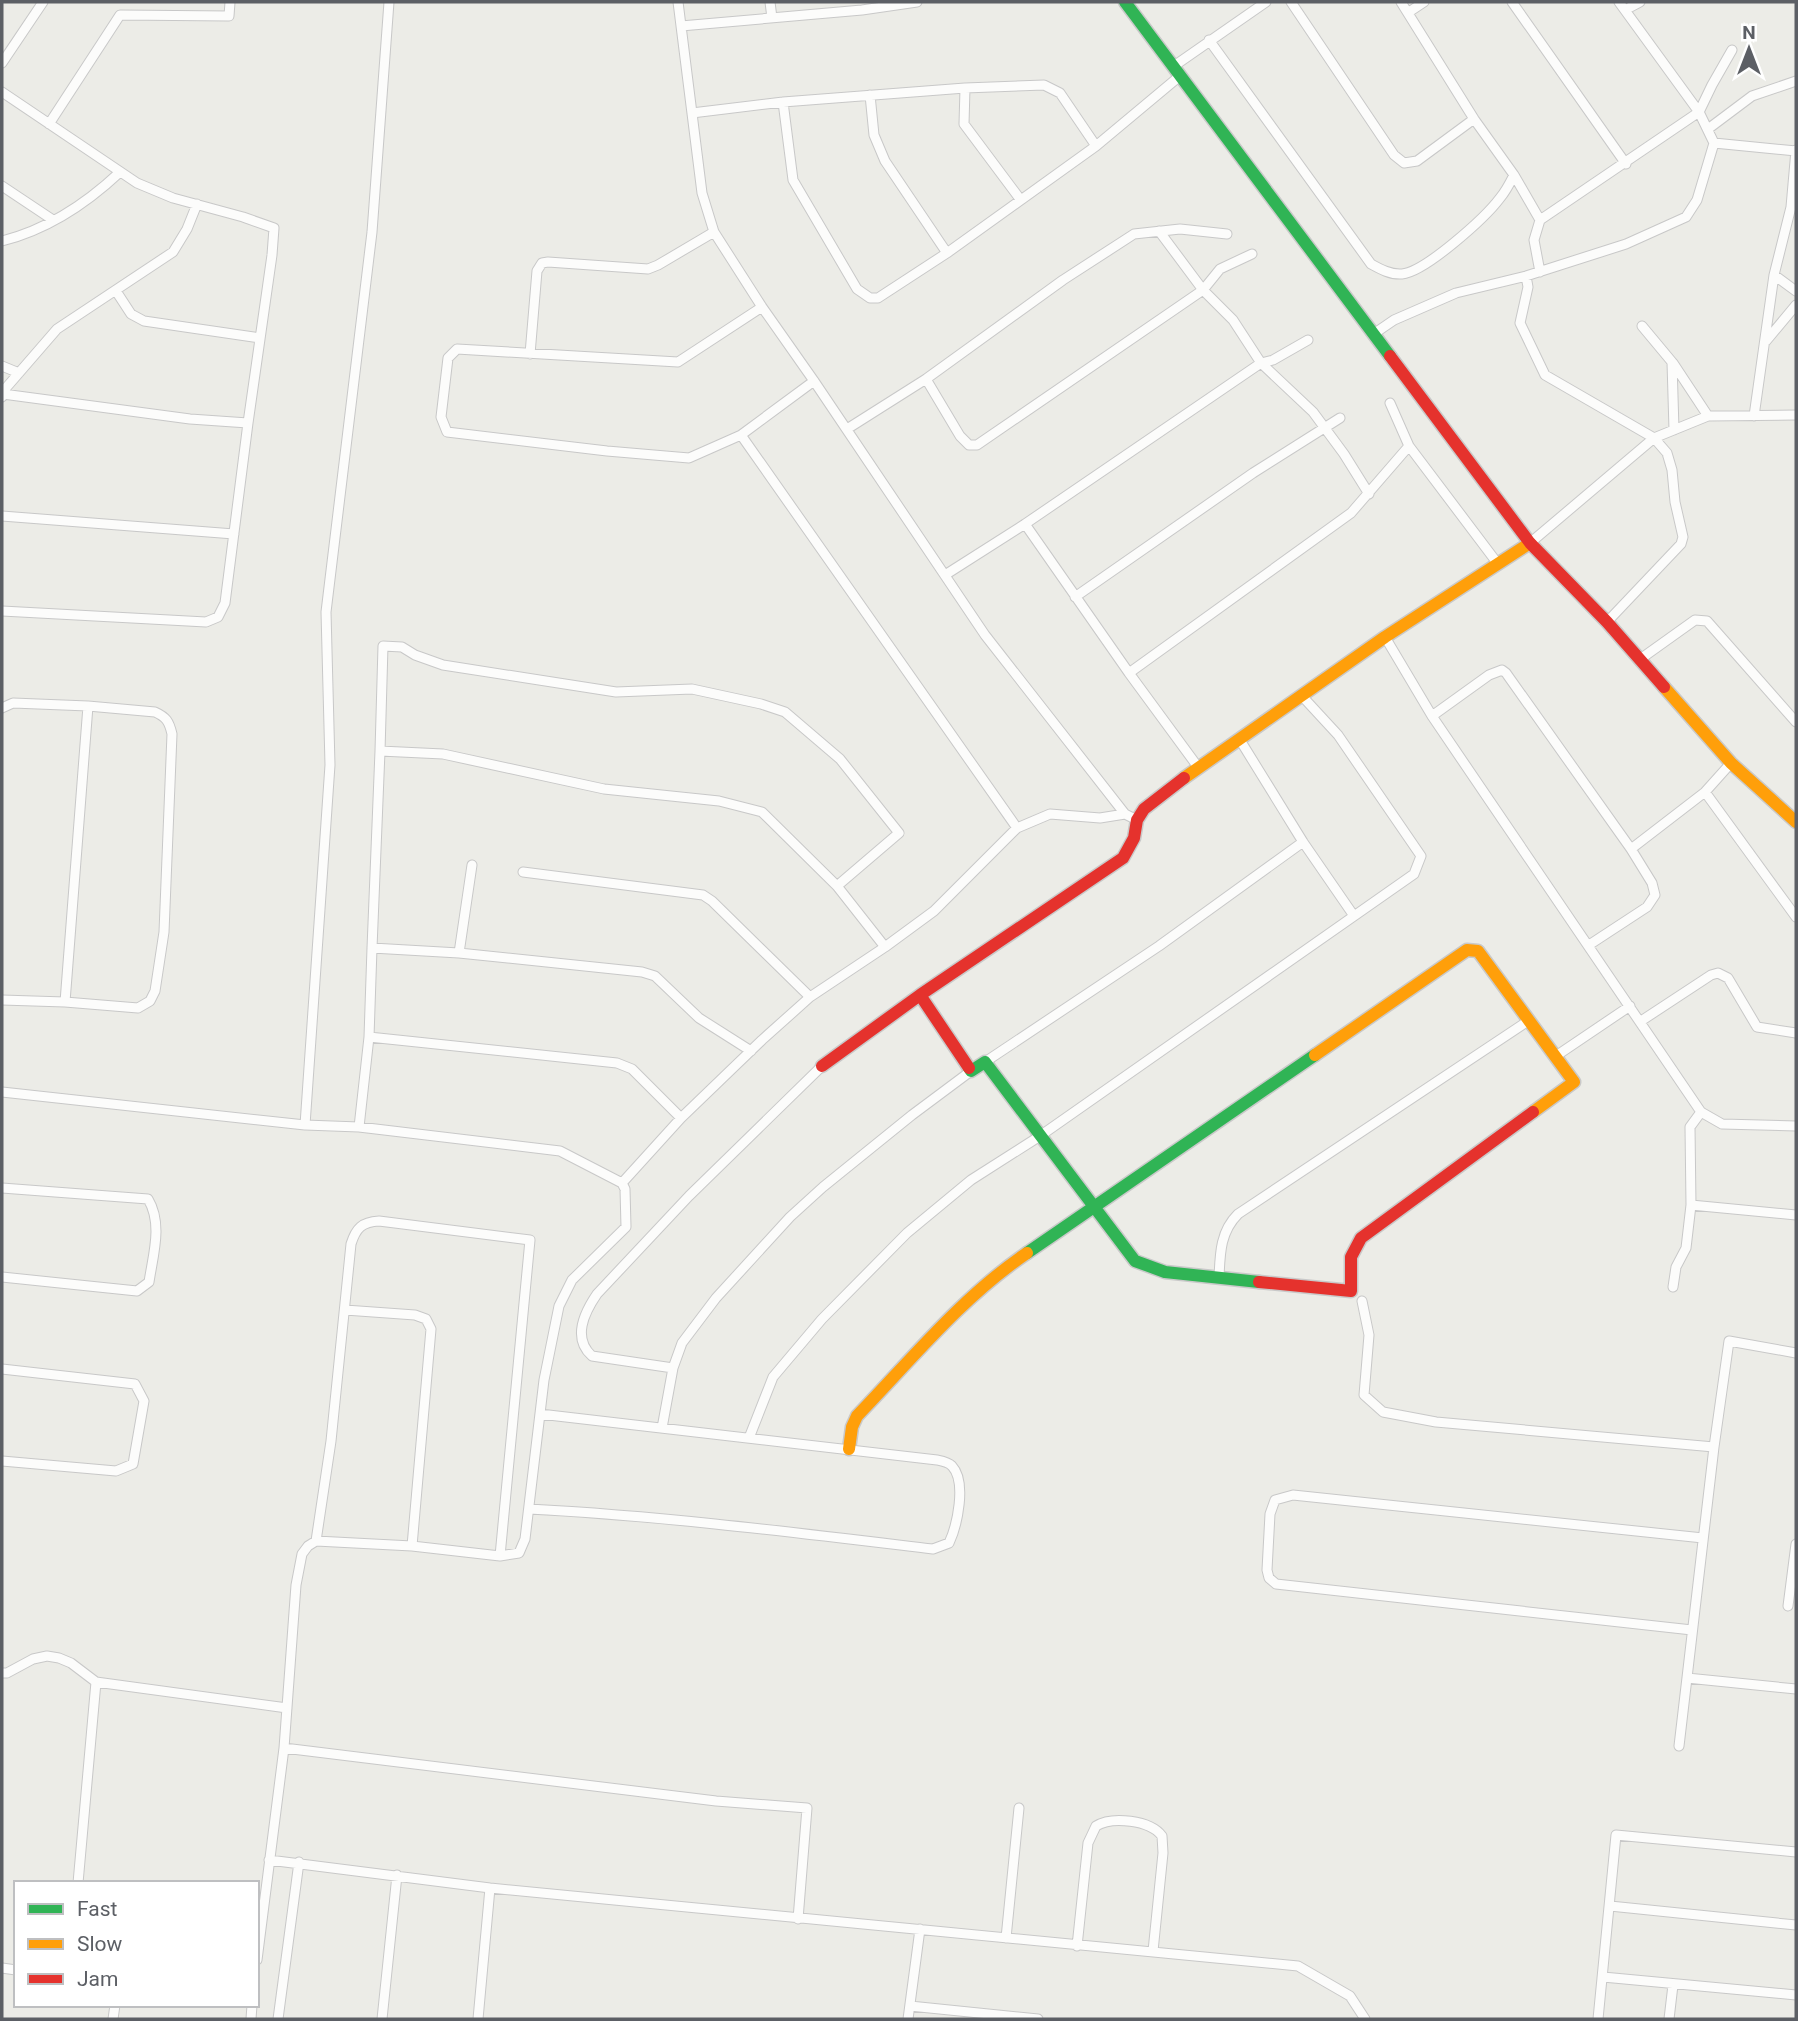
<svg xmlns="http://www.w3.org/2000/svg" width="1798" height="2021" font-family="Roboto,sans-serif">
	<style>
		.lines { fill: none; stroke-linecap: round; stroke-linejoin: round }
		.street-casing { stroke: #c8c8c8; stroke-width: 11 }
		.fast-casing { stroke: #c9c9c9; stroke-width: 15 }
		.slow-casing { stroke: #c9c9c9; stroke-width: 15 }
		.jam-casing { stroke: #c9c9c9; stroke-width: 15 }
		.street { stroke: #fcfcfb; stroke-width: 9 }
		.fast { stroke: #30b455; stroke-width: 12 }
		.slow { stroke: #ff9f0a; stroke-width: 12 }
		.jam { stroke: #e5322d; stroke-width: 12 }
	</style>
	<rect width="100%" height="100%" fill="#ecece7"/>
	<g class="lines">
		<!-- street casing -->
		<g class="street-casing">
			<path id="street" d="M678,2L702,193L714,232L762,307L814,381L985,635L1125,814L1137,820
				M770,2L772,18
				M1291,2L1394,155L1404,163L1417,161L1474,119
				M1401,2L1474,119L1514,175L1540,220
				M1512,2L1626,164
				M1625,10L1640,2
				M1409,12L1424,2
				M681,26L862,10L917,2
				M1209,40L1371,264C1380,269 1391,275 1402,274C1425,272 1485,218 1500,198C1506,191 1510,183 1514,175
				M2,63L43,2
				M1174,66L1266,2
				M965,88L964,124L1020,199
				M2,92L137,183L173,198L243,217L274,228L272,255L248,423
				M870,95L874,135L885,161L947,253
				M783,102L793,180L857,289L870,298H878L947,253L1096,146L1181,75
				M692,113L783,102L965,88L1044,85L1060,93L1096,146
				M49,124L120,15L229,16L230,2
				M1708,129L1752,96L1796,81
				M1714,143L1796,151
				M2,186L53,220
				M1159,231L1203,290L1233,320L1261,363L1313,412L1344,454L1369,494
				M2,241C46,230 87,203 120,172
				M1540,272L1534,240L1540,220L1699,112L1712,85L1732,50
				M1774,275L1796,291
				M1526,276L1528,287L1520,323L1545,375L1654,438L1667,453L1672,470L1675,502L1683,537L1681,544L1607,622
				M116,291L131,314L144,321L260,338
				M762,307L678,362L457,349L448,358L441,417L447,432L607,451L689,458L741,435L814,381
				M1642,326L1672,362L1674,430
				M1375,333L1394,320L1456,293L1526,276L1626,244L1686,217L1697,200L1714,143L1699,112L1619,2
				M1766,341L1796,305
				M530,354L537,271L542,263L548,262L648,269L658,265L714,232
				M1673,363L1708,416
				M2,366L19,373
				M926,379L960,436L969,445H977L1203,290L1220,269L1252,254
				M2,397L5,389L57,329L173,252L187,229L197,204
				M1390,403L1409,446L1498,564
				M1754,416L1774,275L1791,207L1796,150
				M847,429L926,379L1063,280L1134,234L1180,229L1227,234
				M741,435L1017,828
				M2,516L234,534
				M1025,524L1129,673L1198,767
				M1530,543L1654,438L1708,416L1796,415
				M945,575L1025,524L1261,363L1273,360L1308,340
				M1075,597L1253,473L1340,418
				M2,611L206,622L218,617L225,603L248,423L190,419L3,394
				M1385,637L1432,716L1701,1112L1722,1124L1796,1126
				M1639,660L1695,620L1707,621L1796,722
				M1129,673L1351,513L1409,446
				M2,708L13,703L88,706L65,1002L2,1000
				M1432,716L1489,675L1502,670L1506,673L1631,849L1652,883L1655,895L1647,907L1589,945
				M1240,740L1303,842L1354,916
				M380,751L383,646L402,647L415,655L443,665L616,692L692,689L761,704L785,712L840,759L899,833L837,886
				M1705,792L1796,917
				M1631,849L1705,792L1731,763
				M523,872L703,895L712,901L810,997
				M372,948L380,751L443,754L604,789L719,801L762,812L837,886L885,947
				M459,953L472,865
				M65,1002L138,1008L150,1001L155,991L164,932L172,734C169,721 166,717 155,712L88,706
				M1641,1021L1711,975L1718,973L1728,978L1757,1027L1796,1033
				M369,1037L372,948L459,953L642,972L655,976L699,1018L751,1051
				M1556,1056L1630,1006
				M985,1062L1159,946L1303,842
				M2,1092L305,1125L359,1127L560,1151L622,1183L625,1189L626,1227L572,1280L559,1306L544,1380L525,1539L519,1553L500,1556L412,1546L316,1541L308,1546L302,1554L296,1585L284,1748L257,1960
				M305,1125L330,765L326,612L372,232L389,2
				M359,1127L369,1037L617,1063L632,1069L681,1118
				M622,1183L681,1118L762,1040L810,997L885,947L934,911L1017,828L1050,814L1100,818L1125,814
				M2,1188L148,1199C163,1224 153,1255 149,1282L137,1291L2,1277
				M1691,1205L1690,1127L1701,1112
				M1219,1278C1220,1254 1220,1232 1238,1214L1528,1021
				M1673,1287L1676,1267L1686,1248L1691,1205L1796,1215
				M1362,1301L1369,1335L1364,1395L1383,1412L1436,1422L1714,1447
				M345,1310L415,1315L426,1319L431,1329L412,1546
				M673,1368L592,1356C572,1338 584,1313 597,1294L689,1196L822,1066
				M2,1369L135,1384L144,1401L133,1464L116,1471L2,1461
				M662,1428L673,1368L682,1343L716,1298L790,1217L823,1187L912,1115L971,1071
				M749,1438L773,1377L822,1319L907,1233L971,1180L1040,1136L1414,874L1421,856L1338,735L1302,696
				M529,1509C664,1516 799,1533 933,1549L949,1543C957,1526 967,1482 952,1466C948,1462 942,1461 937,1460L540,1414
				M316,1541L331,1441L351,1244C356,1228 362,1222 379,1221L530,1240L500,1556
				M1788,1606L1796,1544
				M1692,1630L1276,1584L1269,1578L1267,1570L1270,1514L1275,1500L1293,1495L1703,1538
				M2,1673H7L33,1659L47,1656L59,1658L71,1663L96,1682L287,1708
				M1687,1678L1796,1689
				M1679,1746L1714,1447L1729,1341L1796,1353
				M284,1748L716,1801L807,1808L798,1919
				M269,1860L490,1888L1298,1966L1350,1996L1365,2019
				M78,1883L96,1682
				M1610,1906L1796,1925
				M1006,1938L1019,1808
				M1077,1946L1088,1843L1096,1826C1112,1816 1150,1820 1162,1836L1163,1853L1153,1951
				M2,1968L16,1970
				M1603,1977L1796,1995
				M910,2006L1038,2019
				M113,2019L115,2005
				M251,2019L252,2005
				M278,2019L299,1862
				M382,2019L397,1875
				M478,2019L490,1888
				M908,2019L920,1929
				M1598,2019L1616,1835L1796,1852
				M1669,2019L1673,1985"/>
		</g>
		<!-- fast casing -->
		<g class="fast-casing">
			<path id="fast" d="M1125,2L1390,356
				M969,1068L971,1071L985,1062L1135,1261L1165,1272L1259,1282
				M1027,1253L1315,1055"/>
		</g>
		<!-- slow casing -->
		<g class="slow-casing">
			<path id="slow" d="M1664,687L1731,763L1796,822
				M1184,778L1385,637L1530,543
				M1315,1055L1467,950L1478,951L1574,1082L1533,1112
				M849,1449L852,1427L857,1416C911,1360 962,1297 1027,1253"/>
		</g>
		<!-- jam casing -->
		<g class="jam-casing">
			<path id="jam" d="M1390,356L1530,543L1607,622L1664,687
				M920,995L969,1068
				M822,1066L920,995L1123,858L1134,838L1137,820L1144,809L1184,778
				M1259,1282L1351,1291V1257L1361,1238L1533,1112"/>
		</g>
		<!-- street -->
		<use href="#street" class="street"/>
		<!-- fast -->
		<use href="#fast" class="fast"/>
		<!-- slow -->
		<use href="#slow" class="slow"/>
		<!-- jam -->
		<use href="#jam" class="jam"/>
	</g>
	<!-- border -->
	<rect width="1798" height="2021" fill="none" stroke="#5c5f65" stroke-width="7"/>
	<!-- legend -->
	<rect x="14" y="1881" width="245" height="126" fill="#ffffff" stroke="#bebfc1" stroke-width="2"/>
	<rect x="28" y="1904" width="35" height="10" fill="#30b455" stroke="#bebfc1" stroke-width="2"/>
	<text x="77" y="1916" font-size="21" fill="#5c5f65">Fast</text>
	<rect x="28" y="1939" width="35" height="10" fill="#ff9f0a" stroke="#bebfc1" stroke-width="2"/>
	<text x="77" y="1951" font-size="21" fill="#5c5f65">Slow</text>
	<rect x="28" y="1974" width="35" height="10" fill="#e5322d" stroke="#bebfc1" stroke-width="2"/>
	<text x="77" y="1986" font-size="21" fill="#5c5f65">Jam</text>
	<!-- north arrow -->
	<g transform="translate(1749 49)" stroke="#ffffff" stroke-width="5" paint-order="stroke">
	<path d="M0-5L12 26L0 18L-12 26Z" fill="#5c5f65"/>
	<text y="-10" font-size="19" font-weight="bold" text-anchor="middle" fill="#5c5f65">N</text>
	</g>
</svg>
